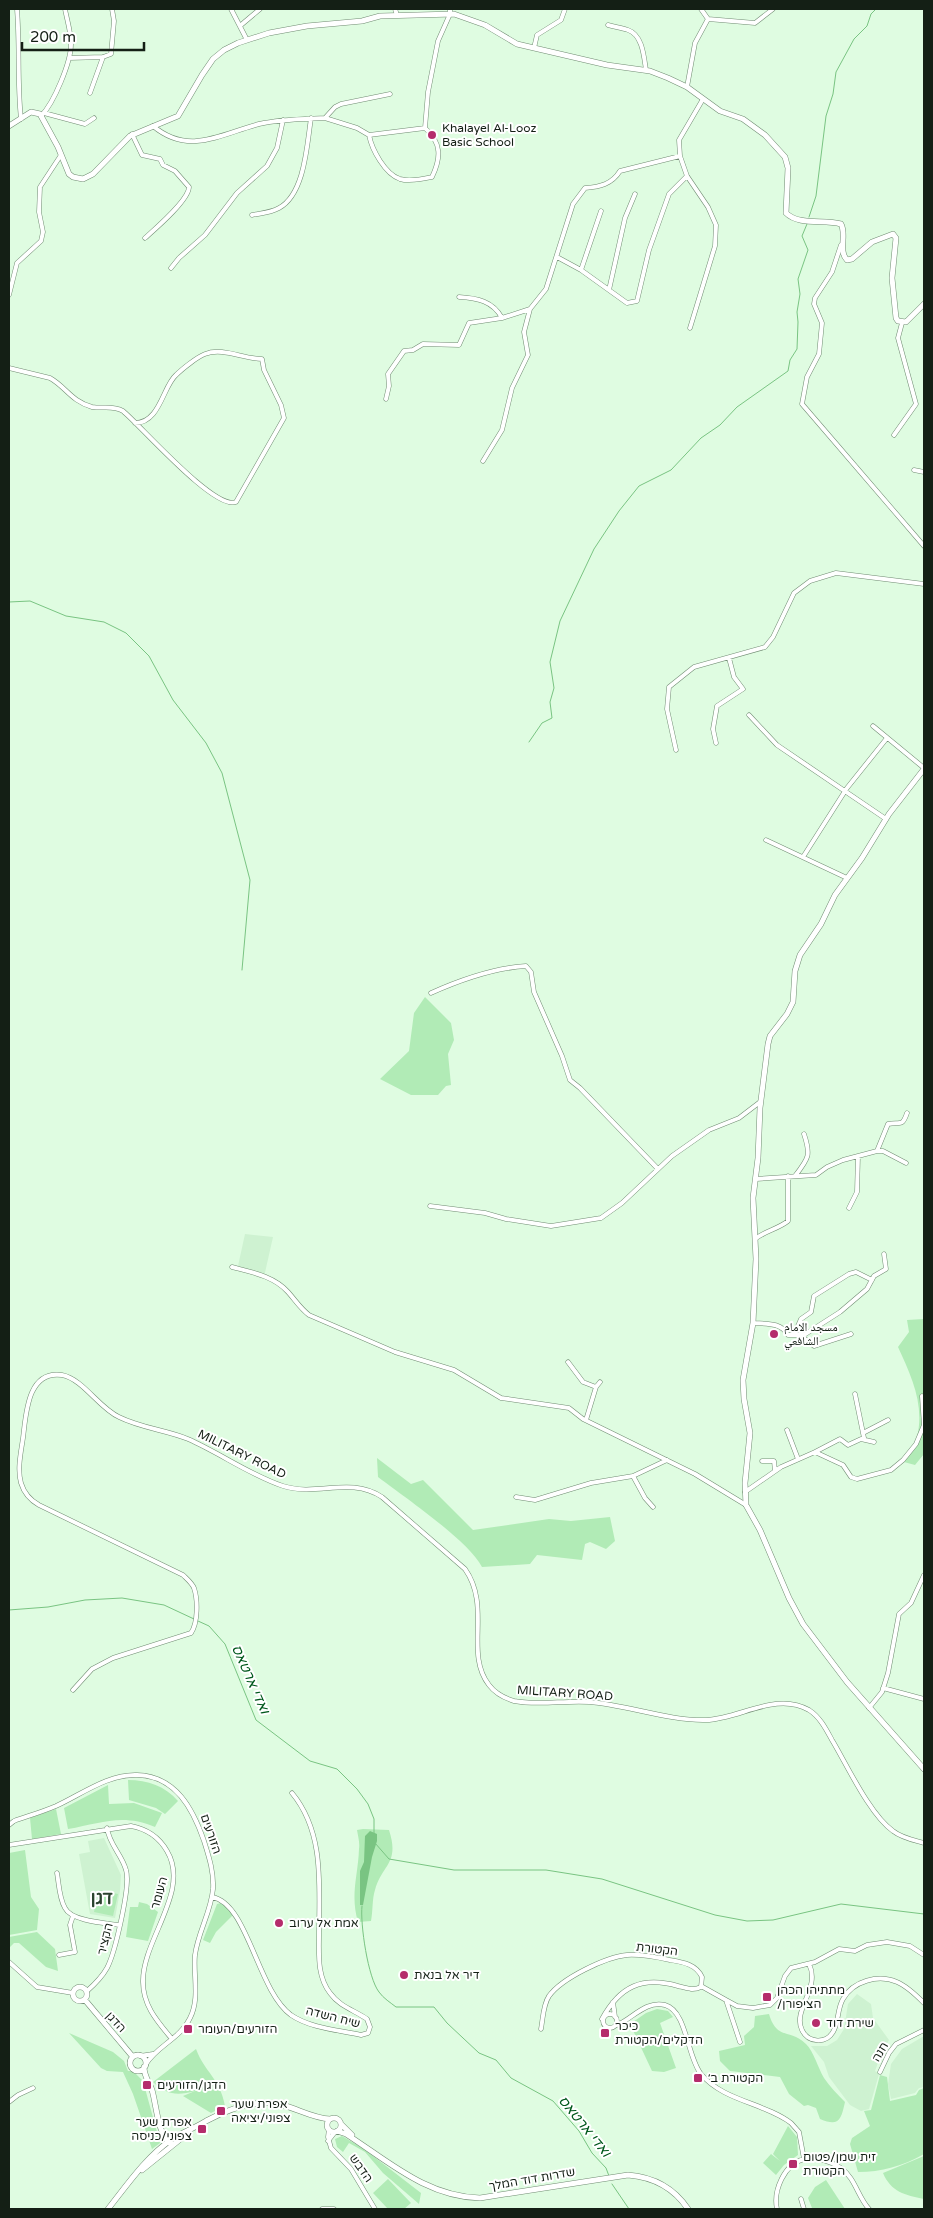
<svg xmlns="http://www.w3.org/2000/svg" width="933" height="2218" font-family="'Varela Round','Noto Naskh Arabic',Heebo,sans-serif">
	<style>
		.built { fill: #cef2d1 }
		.green { fill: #b1ebb6 }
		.water { fill: #79c482 }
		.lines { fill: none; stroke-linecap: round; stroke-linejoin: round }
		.stream { stroke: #79c482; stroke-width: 1 }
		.street-casing { stroke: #718c73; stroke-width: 5 }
		.secondary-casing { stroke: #718c73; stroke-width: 6 }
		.street { stroke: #fff; stroke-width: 4 }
		.secondary { stroke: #fff; stroke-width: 5 }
		.poi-dot { fill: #b52c6c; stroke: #fff; stroke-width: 2 }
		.labels { text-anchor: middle; stroke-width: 4; stroke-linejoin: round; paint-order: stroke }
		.poi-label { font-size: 12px; fill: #141f15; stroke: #fff; text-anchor: start }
		.street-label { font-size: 12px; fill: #141f15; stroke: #fff }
		.water-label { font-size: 14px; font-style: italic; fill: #00581c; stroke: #fff }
		.district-label { font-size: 18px; font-weight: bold; fill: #2b432e; stroke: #fff }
	</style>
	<rect width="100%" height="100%" fill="#dffce1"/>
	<!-- built -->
	<path class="built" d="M245,1234L273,1237L264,1277L238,1266Z
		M104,1838L121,1875L120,1891L115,1918L90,1914L79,1854L90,1852L88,1841Z
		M857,1994L871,2004L873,2018L889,2040L882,2052L875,2071L879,2074L869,2109L861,2111L850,2105L829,2077L824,2062L811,2046H827L837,2040L844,2029L848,2004Z
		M924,2036V2087L919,2088L915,2093L891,2099L888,2084L891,2064L902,2049Z"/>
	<!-- green -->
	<path class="green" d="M425,997L451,1023L454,1040L448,1054L451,1085L446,1086L438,1095H411L380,1079L409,1051L414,1013Z
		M924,1319V1454L915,1465L904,1462C909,1454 915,1445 917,1437C925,1405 911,1375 898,1347L909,1332L907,1320Z
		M377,1458L411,1484L423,1480L473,1530L549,1519L571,1521L610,1517L615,1541L606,1549L590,1542L585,1544L582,1560L537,1555L530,1564L482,1567C468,1540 404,1497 378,1477Z
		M128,1780C148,1780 165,1786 178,1801L165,1814L156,1808L129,1800Z
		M108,1785L109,1804L134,1803L162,1813L155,1827C123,1813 101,1823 68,1829L64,1808Z
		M56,1809L61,1834L32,1839L30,1818Z
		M363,1829L389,1830C400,1864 382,1864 375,1890C372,1899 373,1911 371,1921L358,1922C350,1895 358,1876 359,1849C360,1843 358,1836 357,1830Z
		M25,1850L31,1897L39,1909L37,1930L9,1935V1853Z
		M99,1890L118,1894L113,1916L94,1912Z
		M139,1902L147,1904L158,1912L148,1941L126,1937L130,1907H138Z
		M221,1903L234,1914L216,1932L210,1943L203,1940L217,1904Z
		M37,1932L55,1949L58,1971L46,1967L19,1943H14L9,1948V1937Z
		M657,2009L668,2011L673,2017L660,2023L676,2068L664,2072L652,2071L630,2024L646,2013Z
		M769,2014C777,2041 790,2028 806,2044C814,2052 818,2068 824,2078C830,2087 838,2095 845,2102C841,2120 839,2127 820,2119L816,2108L808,2105L804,2106L789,2094L780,2077L730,2071L720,2061L719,2051L745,2045L744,2036L754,2027L755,2016Z
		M69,2033L113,2052L124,2061L128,2071H133L143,2081L160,2143L152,2149L133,2094L123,2072L107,2071L101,2068Z
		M196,2049C205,2073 220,2078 225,2106L211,2113L183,2096L195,2091C177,2096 167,2095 153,2082Z
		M880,2075L887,2077L890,2101L916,2095L919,2090L924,2088V2154C903,2166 881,2172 858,2172L850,2144L852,2138L870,2126L864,2111L871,2110Z
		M788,2126L797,2137L798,2155L784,2165L776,2175L763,2163L771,2154L780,2161L773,2154Z
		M342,2136L364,2149L421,2193L419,2204L383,2173L365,2152L349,2143L343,2152L337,2147L335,2139Z
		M924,2156V2199C905,2195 891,2192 883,2173Z
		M388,2179L411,2203L404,2209H388L373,2193Z
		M826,2180L845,2209L812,2208L808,2198L815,2187Z"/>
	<!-- water -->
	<path class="water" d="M370,1831L377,1834V1841L372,1857L363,1905H360V1871L364,1862L365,1836Z"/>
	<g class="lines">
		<!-- stream -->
		<path class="stream" d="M809,217L816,196L826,116L833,94L836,72L854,39L867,26L871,14L876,9
			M9,602L30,601L66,616L104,622L126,633L149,656L173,700L206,743L222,773L250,880L242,970
			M529,742L542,723L552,718L550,702L554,688L550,662L560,621L594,549L619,511L639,486L671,470L701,438L720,425L737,407L788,371L790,360L797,349L798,322L797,312L800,294L798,279L808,250L802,236L807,224
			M9,1610L48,1607L85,1600L122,1598L164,1605L194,1619
			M198,1621L209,1626L225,1644L256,1720L310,1761L337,1769L357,1789L368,1804L374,1819V1833
			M375,1843L389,1859L454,1870H546L602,1879L715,1915L747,1921L773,1920L841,1904L924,1914
			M362,1906C360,1924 368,1978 379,1992C383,1998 391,2003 396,2007H434L447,2023L479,2053L496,2060L511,2078L553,2101L579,2131L592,2153L606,2168L609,2176
			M612,2184L629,2209"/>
		<!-- street casing -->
		<g class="street-casing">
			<path id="street" d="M17,9C20,46 17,82 21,119
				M231,9L247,40
				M395,9L397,15
				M708,19L755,23L773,9
				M241,25L260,9
				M608,25C615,27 622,28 628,30C643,35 644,58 646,70
				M534,48L537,35L561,20L565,9
				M69,58L103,57L111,54L114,21L112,9
				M687,87L695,43L708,19L701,9
				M90,93L103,57
				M44,113L85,124L94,118
				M41,116C54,103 71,62 71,44C71,32 67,20 65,9
				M325,118L357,128L369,135L425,128C442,143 441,158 432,177C423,179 410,182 400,179C385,174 372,150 369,135
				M153,126C189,156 221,134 259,124C281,119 303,119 325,118L335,107L341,104L390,94
				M425,128L428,92L438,41L450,14V9
				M132,134L142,155L160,159L163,165L175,171L189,187C189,200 155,229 145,238
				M252,215C262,213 270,213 279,208C305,194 307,144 311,118
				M841,245L832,272L815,298L814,304L822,323L819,354L807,377L802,404L924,546
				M557,257L581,270L627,303L637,301L649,250L669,194L687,176
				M171,268L179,258L205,235L237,193L267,166L277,148L283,120
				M581,270L601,211
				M609,290L625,218L635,194
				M9,295L17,263L41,241L43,232L39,212L40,187L61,155
				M459,297C477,298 493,301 502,318L530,309
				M690,328L715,246L716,225L708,207L687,176L680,156L679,140L703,99
				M9,368L50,378C66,387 71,401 92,407C104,409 112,405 123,411C141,426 215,511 236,502L284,418L281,405L264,370L262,359C243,359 223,347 205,354C197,357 182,369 176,375C163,386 160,423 135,423
				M386,399L389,386L388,374L404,351L413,350L423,344L459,345L469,323L502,318
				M894,435L916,404L898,338L902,323
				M483,461L502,430L512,388L528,355L524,332L530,309L546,289L573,204L585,188C600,187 612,184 620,171L680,156
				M914,470L924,472
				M749,715L777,745L886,819
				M873,726L924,768
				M716,743L713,729L717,706L743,689L734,677L729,658
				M676,750L667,709L669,687L694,667L765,647L773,637L794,593L810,581L836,573L924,584
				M766,840L847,878
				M803,857L847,788L887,738
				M431,993C460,980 494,968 526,966L531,972L534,992L562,1056L570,1080L580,1088L658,1169
				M877,1151L888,1124C900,1121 902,1128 907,1113
				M795,1176C809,1158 811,1155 804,1134
				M756,1179L816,1175L827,1167L843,1160L877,1151H883L906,1163
				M430,1206L485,1213L506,1219L551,1226L601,1218L622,1203L672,1156L709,1130L739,1118L760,1102
				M849,1208L857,1192L858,1156
				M755,1239C765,1231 778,1229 788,1221V1176
				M232,1267C251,1272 274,1276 288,1292C296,1301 300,1308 309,1315L395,1352L454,1370L501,1398L569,1408L583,1419L695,1474L746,1505
				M753,1323C766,1324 781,1322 788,1335H804L840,1312L867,1289L874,1276L886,1269L884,1254
				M794,1335L801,1319L811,1312L814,1296L849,1274L856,1272L872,1280
				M800,1335L814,1346L851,1334
				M568,1362L583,1382L596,1387
				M855,1394L864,1438
				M586,1420L596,1387L600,1382
				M787,1430L798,1459
				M863,1433L888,1420
				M815,1452L840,1439L848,1445L861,1439L874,1442
				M762,1461H774L775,1471
				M633,1476L645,1498L653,1507
				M745,1492L781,1467L815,1452L843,1465L851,1477L857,1479L891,1470L903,1460L916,1444L924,1425L922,1396L924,1398
				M516,1497L535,1500L591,1483L633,1476L667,1460
				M883,1688L924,1699
				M73,1690L92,1669L113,1658L191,1633C198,1623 198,1600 194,1588C192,1583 187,1579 183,1575L39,1505C30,1500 24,1493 21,1483C17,1469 21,1452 23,1438C26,1415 27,1370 62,1375C83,1379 99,1408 119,1417C141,1428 166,1430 188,1439C220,1453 250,1475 283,1486C318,1497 349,1476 382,1497L465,1569C492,1607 464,1653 489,1685C495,1693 504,1698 514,1701C539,1706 564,1700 590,1702C626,1705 670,1721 706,1720C740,1719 776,1691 809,1710C820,1717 826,1729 832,1740C847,1765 870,1815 893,1831C902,1838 913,1840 924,1843
				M869,1708L882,1692L888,1673L899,1614L911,1603L924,1575
				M9,1825L14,1821C28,1816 42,1812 56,1806C82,1794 108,1774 137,1775C176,1776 193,1809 204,1841C209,1857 214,1872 213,1889C211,1912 198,1932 195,1955C193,1975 200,1999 190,2018C181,2038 157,2046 146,2064
				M9,1845L131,1826C147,1829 159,1837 167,1851C191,1891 142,1940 143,1982C143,2006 158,2022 172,2039
				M57,1873C59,1884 59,1898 65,1908C71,1921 105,1923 119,1925
				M212,1897C248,1903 257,1990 291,2015C310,2028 338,2030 361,2035L368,2033L370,2027L367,2019C354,2010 340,2007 330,1993C317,1976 319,1955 319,1935C319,1886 325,1833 292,1793
				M59,1955L75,1952L70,1925L73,1916
				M9,1962L37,1987L73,1993
				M809,1964C821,1988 792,2010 802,2030C808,2043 826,2044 833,2032C839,2022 837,2009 843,1999C853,1981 878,1974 897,1982C907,1986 916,1995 924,2003
				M701,1986L726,2000L740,2042
				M87,1991C95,1984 102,1977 107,1968C115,1953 131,1885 126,1870C122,1855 109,1844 107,1828
				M726,2000L737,2006L753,2008L770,2005L777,1998L785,1976L791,1968L815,1962L839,1949L855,1951L867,1945L887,1942L910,1946L924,1955
				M613,2002L615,2017
				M603 2021a7 7 0 1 1 14 0a7 7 0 1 1-14 0Z
				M617,2025C632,2019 646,2000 665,2005C687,2011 687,2057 701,2074C723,2101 765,2103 791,2123L799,2132L804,2159
				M541,2029C543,2018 543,2005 549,1996C562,1978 606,1957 627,1955C641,1954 656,1957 670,1960C682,1962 696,1964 702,1977L701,1987C693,1991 686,1988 678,1986C642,1976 620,1986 602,2019
				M140,2056L153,2054
				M880,2072L889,2053L896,2044L924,2030
				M9,2102L18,2095L33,2088
				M329,2129L328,2137L331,2148L351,2169L375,2209
				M328,2141L335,2132
				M801,2199L804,2209
				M322,2209H334
				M777,2209C773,2191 784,2164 804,2159C815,2156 832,2162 841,2168C855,2178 858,2197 869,2209"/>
		</g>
		<!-- secondary casing -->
		<g class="secondary-casing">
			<path id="secondary" d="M9,126L31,112L40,114L58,147L69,174L73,177L83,179L93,174L130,136L178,116L202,75L213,59L224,50L238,43L269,33L307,26L362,21L380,16L454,14L485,25L517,44L607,65L650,71L668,78L687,87L720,111L743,119L765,135L785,157L788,168L786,213C799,226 824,219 841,224C847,234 838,251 847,260L852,259L872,242L893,234L896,238L892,278L896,318L898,321L906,322L924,304
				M924,769L889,814L862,858L835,895L821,924L800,955L795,971L793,1002L787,1014L770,1036L768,1044L760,1108L758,1158L753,1198L756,1259L753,1323L743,1380L744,1399L750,1433L745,1483L746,1505L760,1530L789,1598L803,1624L847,1682L924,1769
				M73 1994a7 7 0 1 1 14 0a7 7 0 1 1-14 0Z
				M85,2000L133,2057
				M130 2063a8 8 0 1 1 16 0a8 8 0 1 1-16 0Z
				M144,2067C144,2076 149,2082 152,2090C157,2107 157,2134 172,2145
				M327 2125a7 7 0 1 1 14 0a7 7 0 1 1-14 0Z
				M342,2125L352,2135
				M337,2131L346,2134C388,2161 427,2197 480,2198L628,2175C653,2177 674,2188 688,2209
				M142,2170L188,2133
				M108,2209C127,2185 146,2157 172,2139C183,2132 195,2128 206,2121C225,2111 246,2102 268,2103C290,2103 308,2118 330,2119"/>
		</g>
		<!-- street -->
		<use href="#street" class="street"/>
		<!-- secondary -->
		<use href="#secondary" class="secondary"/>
	</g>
	<!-- markers -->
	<g class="poi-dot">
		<circle cx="432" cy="135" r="5"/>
		<circle cx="774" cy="1334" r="5"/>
		<circle cx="279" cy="1923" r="5"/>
		<circle cx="404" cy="1975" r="5"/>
		<rect x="762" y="1992" width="10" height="10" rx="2.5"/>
		<circle cx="816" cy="2023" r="5"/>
		<rect x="183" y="2024" width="10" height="10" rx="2.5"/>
		<rect x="600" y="2028" width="10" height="10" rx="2.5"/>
		<rect x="693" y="2073" width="10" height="10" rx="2.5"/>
		<rect x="142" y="2080" width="10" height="10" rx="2.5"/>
		<rect x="216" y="2106" width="10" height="10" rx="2.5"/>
		<rect x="197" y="2124" width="10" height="10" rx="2.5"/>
		<rect x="788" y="2159" width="10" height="10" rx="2.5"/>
	</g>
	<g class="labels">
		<!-- poi labels -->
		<g class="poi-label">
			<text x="442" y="132">Khalayel Al-Looz<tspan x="442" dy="14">Basic School</tspan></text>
			<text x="784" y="1331">مسجد الامام<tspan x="784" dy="14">الشافعي</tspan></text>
			<text x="289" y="1927">אמת אל ערוב</text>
			<text x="414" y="1979">דיר אל בנאת</text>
			<text x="777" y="1994">מתתיהו הכהן<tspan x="777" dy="14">/הציפורן</tspan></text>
			<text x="826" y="2027">שירת דוד</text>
			<text x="615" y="2030">כיכר<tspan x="615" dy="14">הדקלים/הקטורת</tspan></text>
			<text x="198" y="2033">הזורעים/העומר</text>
			<text x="708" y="2082">הקטורת ב׳</text>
			<text x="157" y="2089">הדגן/הזורעים</text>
			<text x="231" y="2108">אפרת שער<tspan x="231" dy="14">צפוני/יציאה</tspan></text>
			<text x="192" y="2126" text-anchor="end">אפרת שער<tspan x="192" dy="14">צפוני/כניסה</tspan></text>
			<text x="803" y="2161">זית שמן/פטום<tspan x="803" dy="14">הקטורת</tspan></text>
		</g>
		<!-- street labels -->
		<g class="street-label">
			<text transform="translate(242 1454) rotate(26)" y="4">MILITARY ROAD</text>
			<text transform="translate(565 1693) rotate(4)" y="4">MILITARY ROAD</text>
			<text transform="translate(211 1834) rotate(71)" y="4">הזורעים</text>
			<text transform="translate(159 1893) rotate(-74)" y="4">העומר</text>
			<text transform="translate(105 1939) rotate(-76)" y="4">הקציר</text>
			<text transform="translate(657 1949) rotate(7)" y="4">הקטורת</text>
			<text transform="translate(333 2017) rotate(14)" y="4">שיח השדה</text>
			<text transform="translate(116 2022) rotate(47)" y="4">הדגן</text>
			<text transform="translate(880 2052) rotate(-59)" y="4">חנה</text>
			<text transform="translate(361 2168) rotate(55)" y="4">הדבש</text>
			<text transform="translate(532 2179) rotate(-10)" y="4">שדרות דוד המלך</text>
		</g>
		<!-- water labels -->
		<g class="water-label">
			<text transform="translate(251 1679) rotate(66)" y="5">ואדי ארטאס</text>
			<text transform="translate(585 2126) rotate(51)" y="5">ואדי ארטאס</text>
		</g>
		<!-- district labels -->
		<g class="district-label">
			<text x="102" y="1904">דגן</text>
		</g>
	</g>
	<!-- border -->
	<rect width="933" height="2218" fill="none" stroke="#141f15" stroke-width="20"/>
	<!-- scale -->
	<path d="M22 42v8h122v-8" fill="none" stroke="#141f15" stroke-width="2.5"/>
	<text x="30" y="42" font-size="15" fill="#141f15" stroke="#ffffff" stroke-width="4" paint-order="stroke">200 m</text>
</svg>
